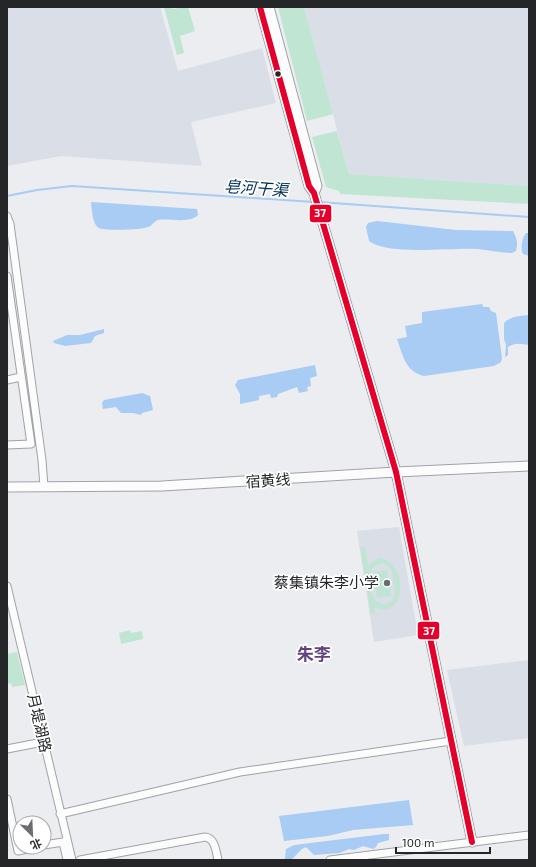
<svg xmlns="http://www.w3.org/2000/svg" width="536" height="867" font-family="'Exo 2','Noto Sans SC',sans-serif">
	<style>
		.built { fill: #d9dee7 }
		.green { fill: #c0e5d3; fill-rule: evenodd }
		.water { fill: #a8ccf4 }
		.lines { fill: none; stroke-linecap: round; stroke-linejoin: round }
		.stream { stroke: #a8ccf4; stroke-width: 2 }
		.street-casing { stroke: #a0a2a5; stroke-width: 9 }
		.secondary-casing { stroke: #a0a2a5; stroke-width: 11 }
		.street { stroke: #fcfcfd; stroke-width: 7 }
		.secondary { stroke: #fcfcfd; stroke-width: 9 }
		.bus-1-casing { stroke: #fff; stroke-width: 9 }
		.bus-1 { stroke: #e4002b; stroke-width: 6 }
		.bus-dot { fill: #242628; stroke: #fff; stroke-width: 1.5 }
		.poi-dot { fill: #6a6c6e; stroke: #fff; stroke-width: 1.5 }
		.labels { text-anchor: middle; stroke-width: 3.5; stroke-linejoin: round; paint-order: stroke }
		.street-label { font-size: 15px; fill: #242628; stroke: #fff }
		.poi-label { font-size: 15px; fill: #242628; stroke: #fff; text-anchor: end }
		.water-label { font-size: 16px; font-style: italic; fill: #002f59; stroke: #fff }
		.quarter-label { font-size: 17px; font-weight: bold; fill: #60427e; stroke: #fff }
		.line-badge { stroke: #fff; stroke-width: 1.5 }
		.badge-label { font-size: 11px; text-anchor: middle; font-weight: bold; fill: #fff }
	</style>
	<rect width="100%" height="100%" fill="#ebedf1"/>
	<!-- built -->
	<path class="built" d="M7,7H160L178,71L262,48L276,103L191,122L202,166L61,156L7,166Z
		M304,7H529V186L349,174Z
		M399,527L418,635L374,642L357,531Z
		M529,660V738L464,746L447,670Z"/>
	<!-- green -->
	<path class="green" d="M164,7H171L172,9L188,7L195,31L180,36L184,53L177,55Z
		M278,7H304L333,114L307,121Z
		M337,131L349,174L529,186V204L340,194L339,191L326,187L312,137Z
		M360,547H365L368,565L379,558C409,560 407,623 374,607L375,613L371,614ZM382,563L390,567L392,571L395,594L391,602C371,614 365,576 374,566Z
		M387,570L391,596L377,598L373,572Z
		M130,630L131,633L142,631L143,639L121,644L119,633Z
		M17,652L25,685L12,687L11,683L7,684V654Z"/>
	<!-- water -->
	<path class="water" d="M91,202L197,209L198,215C189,224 169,218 158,220C154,221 152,226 148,227C142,230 104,231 99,228C92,224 92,209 91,202Z
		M377,221L456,230L513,231C517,238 518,244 516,251L512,253C500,253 489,250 478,249C452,247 389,256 369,241L366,227L368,223Z
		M526,233H529V256L523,254C520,248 522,238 526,233Z
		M482,304L483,307H489L491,311L496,313L502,358L501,362L494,366L424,376C405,371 403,356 397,339L407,337L405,326L422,323V312Z
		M529,315V345C521,344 515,342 508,347V355L505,357L506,345L504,339V323C511,316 520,316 529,315Z
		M104,329V333L95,336L91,343L65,346L54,343L53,341L67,335H80Z
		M315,365L317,376L310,378L311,386L307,387L308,391L299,393L297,387L278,394L277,397L271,398L270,394L259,396V400L240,404V394L235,385L238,380Z
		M142,393L150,396L153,410L142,413L141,415L133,413H121L116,407L103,409L102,403L104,400Z
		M409,800L413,825L353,830L328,836L284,841L279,816Z
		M384,834H389V840L378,843L376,847L373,849L363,846L354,850L349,849L340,853L314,855L306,847L302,849L292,859H285L286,849L294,845Z"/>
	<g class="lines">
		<!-- stream -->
		<path class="stream" d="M7,196L37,190L72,186L314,202
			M319,202L529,217"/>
		<!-- street casing -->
		<g class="street-casing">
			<path id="street" d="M7,216L10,224L42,460L44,487
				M7,276L31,444L7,445
				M7,380L21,377
				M7,586L72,860
				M7,749L43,742
				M7,799L18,851L36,847
				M60,814L240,772L451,741
				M44,845L63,842L67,860
				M80,860L205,837C215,838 216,851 218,860
				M330,860L529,835"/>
		</g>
		<!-- secondary casing -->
		<g class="secondary-casing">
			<path id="secondary" d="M260,7L309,186L314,193L396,472L472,842
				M269,7L317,186L314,193
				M7,487L162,486L396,472L529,466"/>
		</g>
		<!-- street -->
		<use href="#street" class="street"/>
		<!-- secondary -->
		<use href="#secondary" class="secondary"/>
		<!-- bus-1 casing -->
		<g class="bus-1-casing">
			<path id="bus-1" d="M260,7L309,186L314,193L396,472L472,842"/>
		</g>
		<!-- bus-1 -->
		<use href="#bus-1" class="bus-1"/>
	</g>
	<!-- markers -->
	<circle class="bus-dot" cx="278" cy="74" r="3.5"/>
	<circle class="poi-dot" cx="387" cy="583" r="4"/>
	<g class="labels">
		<!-- street labels -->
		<g class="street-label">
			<text transform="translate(268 481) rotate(-4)" y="5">宿黄线</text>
			<text transform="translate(39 723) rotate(77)" y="5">月堤湖路</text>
		</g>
		<!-- poi labels -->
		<g class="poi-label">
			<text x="379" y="588">蔡集镇朱李小学</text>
		</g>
		<!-- water labels -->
		<g class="water-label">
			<text transform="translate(256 188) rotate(4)" y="6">皂河干渠</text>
		</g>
		<!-- quarter labels -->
		<g class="quarter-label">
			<text x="314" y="660">朱李</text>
		</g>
	</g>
	<g class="line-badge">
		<rect x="309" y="204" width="23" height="19" rx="4" fill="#e4002b"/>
		<rect x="417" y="621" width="23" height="19" rx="4" fill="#e4002b"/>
	</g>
	<g class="badge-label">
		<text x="320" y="217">37</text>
		<text x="429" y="635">37</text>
	</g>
	<!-- border -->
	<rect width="536" height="867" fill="none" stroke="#242628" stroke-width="16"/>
	<!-- north arrow -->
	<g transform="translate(32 835) rotate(156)"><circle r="19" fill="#ffffff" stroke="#a7a8a9"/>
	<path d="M0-3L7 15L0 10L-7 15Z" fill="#6a6c6e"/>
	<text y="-6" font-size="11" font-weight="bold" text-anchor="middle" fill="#242628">北</text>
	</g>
	<!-- scale -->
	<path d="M396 847v6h94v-6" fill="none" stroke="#242628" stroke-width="2"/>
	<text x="402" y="847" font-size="12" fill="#242628" stroke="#ffffff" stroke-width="3" paint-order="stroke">100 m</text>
</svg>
